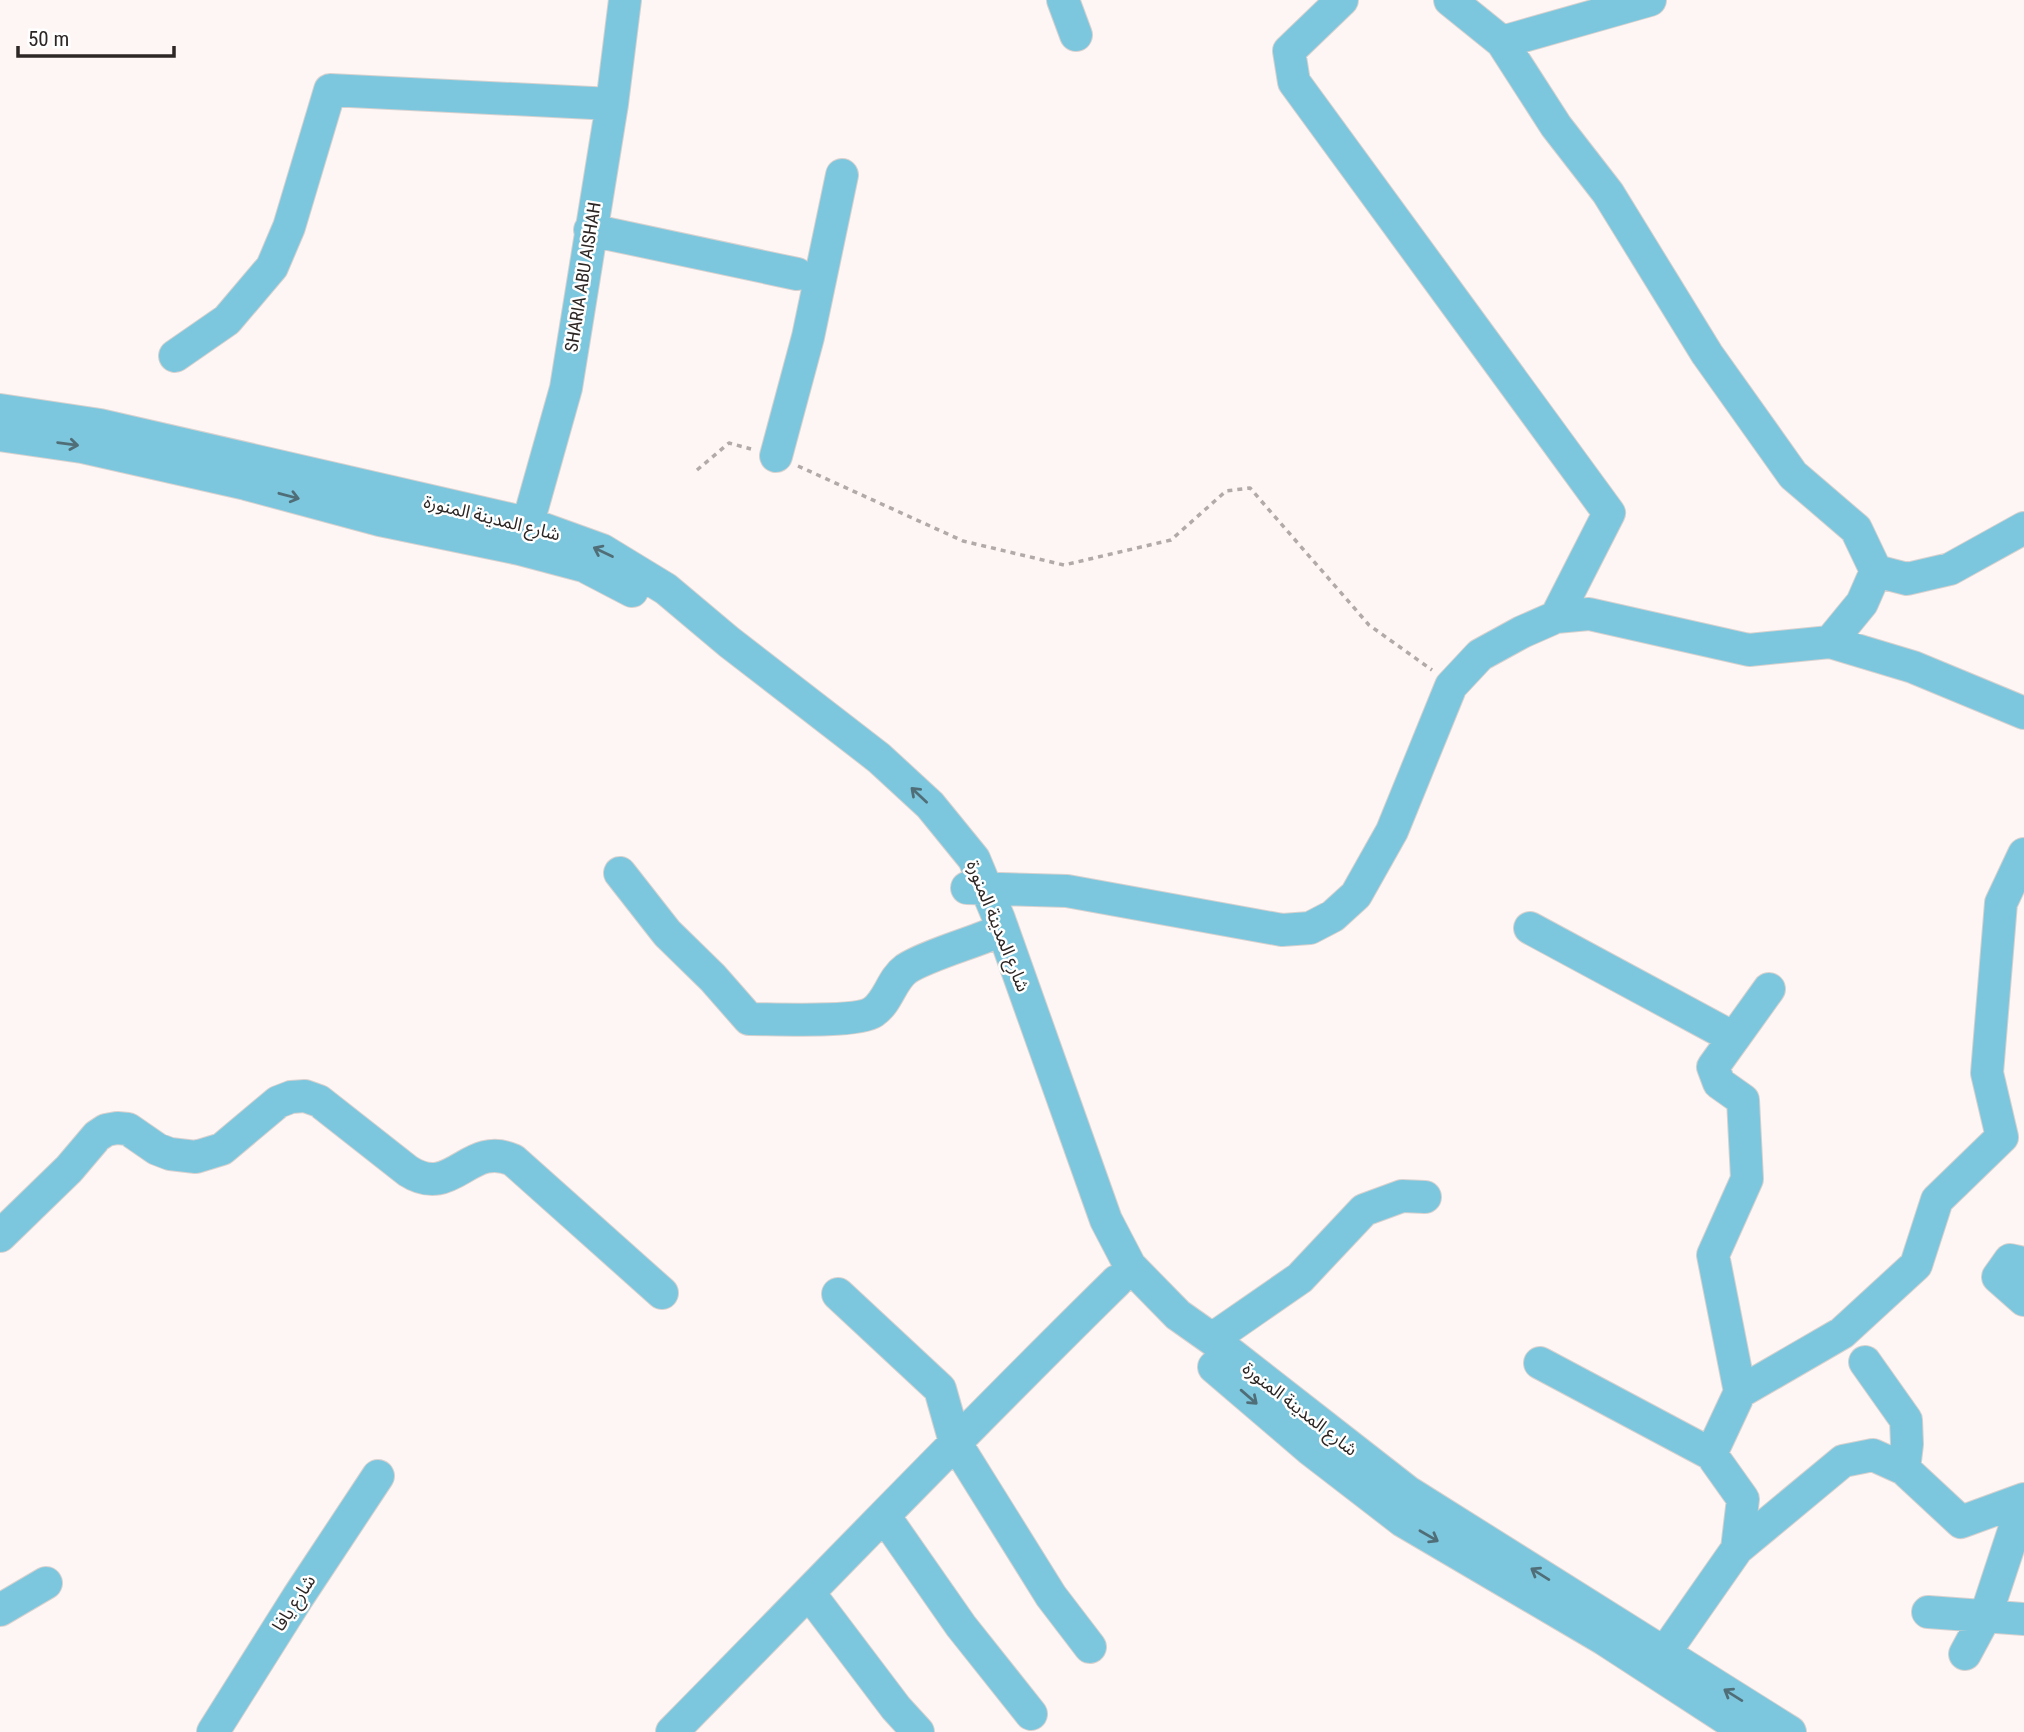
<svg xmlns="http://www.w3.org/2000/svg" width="2024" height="1732" font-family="'Roboto Condensed','Noto Sans Arabic',sans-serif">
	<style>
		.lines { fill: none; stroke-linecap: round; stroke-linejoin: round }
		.minor-casing { stroke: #d7d1cf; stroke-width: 34 }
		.path { stroke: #b1aaa8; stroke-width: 3.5; stroke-dasharray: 5 5; stroke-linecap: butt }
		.minor { stroke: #7dc7de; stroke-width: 32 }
		.oneway { stroke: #506e78 }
		.labels { text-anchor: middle; stroke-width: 5; stroke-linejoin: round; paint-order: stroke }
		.street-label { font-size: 18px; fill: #2c2624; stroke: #fff }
	</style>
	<rect width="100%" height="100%" fill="#fdf6f4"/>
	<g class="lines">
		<!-- minor casing -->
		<g class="minor-casing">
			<path id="minor" d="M1063,0L1076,35
				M1342,0L1289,51L1294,82L1609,513L1556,617
				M1502,42L1650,0
				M590,230L797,274
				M175,356L227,320L272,267L289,227L330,90L612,104
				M0,410L100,425L527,523L602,550L666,589L729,642L879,758L930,805L974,859L999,919L1106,1220L1130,1266L1178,1315L1212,1339L1408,1492L1790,1732
				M0,435L82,447L246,484L380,520L520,549L584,566L632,591
				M776,456L808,337L842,175
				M522,544L566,388L612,104L625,0
				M1876,571L1907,579L1950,569L2024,528
				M1830,642L1913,667L2024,713
				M620,873L667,933L713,978L749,1019C774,1019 857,1023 873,1012C889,1001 891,980 906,969C924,957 965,945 987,936
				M967,888L1067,891L1282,930L1310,928L1333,916L1356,895L1392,831L1451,686L1480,655L1522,632L1556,617L1589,614L1749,650L1830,642L1862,603L1876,571L1856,529L1793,475L1707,354L1608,193L1556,126L1502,42L1450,0
				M1530,928L1734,1038
				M0,1236L69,1169L97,1136L106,1130L117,1128L128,1129L157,1149L170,1154L196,1157L222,1149L278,1102L291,1097L305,1096L319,1101L408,1171C453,1200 468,1140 513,1160L662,1293
				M2024,1263L2010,1260L1998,1277L2024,1300
				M838,1294L940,1389L955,1442L1051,1596L1090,1647
				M1212,1339L1300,1278L1364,1210L1402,1196L1425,1197
				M1865,1362L1906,1420L1907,1444L1904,1469
				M1540,1363L1711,1454L1743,1499L1737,1549L1665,1652
				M1214,1367L1311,1450L1403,1521L1604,1639L1747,1732
				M1740,1392L1842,1333L1916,1265L1937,1200L2002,1137L1987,1073L2001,903L2024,854
				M1711,1454L1740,1392L1713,1255L1747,1179L1743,1100L1719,1083L1713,1067L1769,989
				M885,1517L961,1626L1031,1714
				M1737,1549L1843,1461L1873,1455L1904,1469L1961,1522L2024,1499
				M809,1593L896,1708L918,1732
				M0,1610L46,1583
				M1928,1612L2024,1619
				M1965,1654L1986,1615L2024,1500
				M213,1732L298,1597L378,1476
				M672,1732C821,1581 966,1429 1117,1281"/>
		</g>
		<!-- path -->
		<path class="path" d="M798,466L963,541L1064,565L1171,540L1226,491L1250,488L1369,625L1432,670
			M697,470L729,443L751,449"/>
		<!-- minor -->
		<use href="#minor" class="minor"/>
	</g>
	<!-- one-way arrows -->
	<defs><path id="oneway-shaft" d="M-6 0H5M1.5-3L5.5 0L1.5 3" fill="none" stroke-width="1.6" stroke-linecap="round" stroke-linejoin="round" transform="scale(1.75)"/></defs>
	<g class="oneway">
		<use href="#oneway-shaft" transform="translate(68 444) rotate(8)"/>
		<use href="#oneway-shaft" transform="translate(289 496) rotate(15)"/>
		<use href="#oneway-shaft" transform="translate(603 552) rotate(-154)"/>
		<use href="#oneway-shaft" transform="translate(919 795) rotate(-137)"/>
		<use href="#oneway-shaft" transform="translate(1249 1397) rotate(41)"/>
		<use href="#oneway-shaft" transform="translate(1429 1536) rotate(30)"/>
		<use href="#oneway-shaft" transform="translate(1540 1574) rotate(-148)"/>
		<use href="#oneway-shaft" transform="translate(1733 1695) rotate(-148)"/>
	</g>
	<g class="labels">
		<!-- street labels -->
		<g class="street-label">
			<text transform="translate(583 277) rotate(-81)" y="6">SHARIA ABU AISHAH</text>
			<text transform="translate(492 518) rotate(14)" y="6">شارع المدينة المنورة</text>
			<text transform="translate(998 926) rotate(68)" y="6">شارع المدينة المنورة</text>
			<text transform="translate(1300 1409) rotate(38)" y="6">شارع المدينة المنورة</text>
			<text transform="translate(294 1603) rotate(-57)" y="6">شارع يافا</text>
		</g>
	</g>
	<!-- scale -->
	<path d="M18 46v10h156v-10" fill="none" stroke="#2c2624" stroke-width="3.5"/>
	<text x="28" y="46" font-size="21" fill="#2c2624" stroke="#ffffff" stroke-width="5" paint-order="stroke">50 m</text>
</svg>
